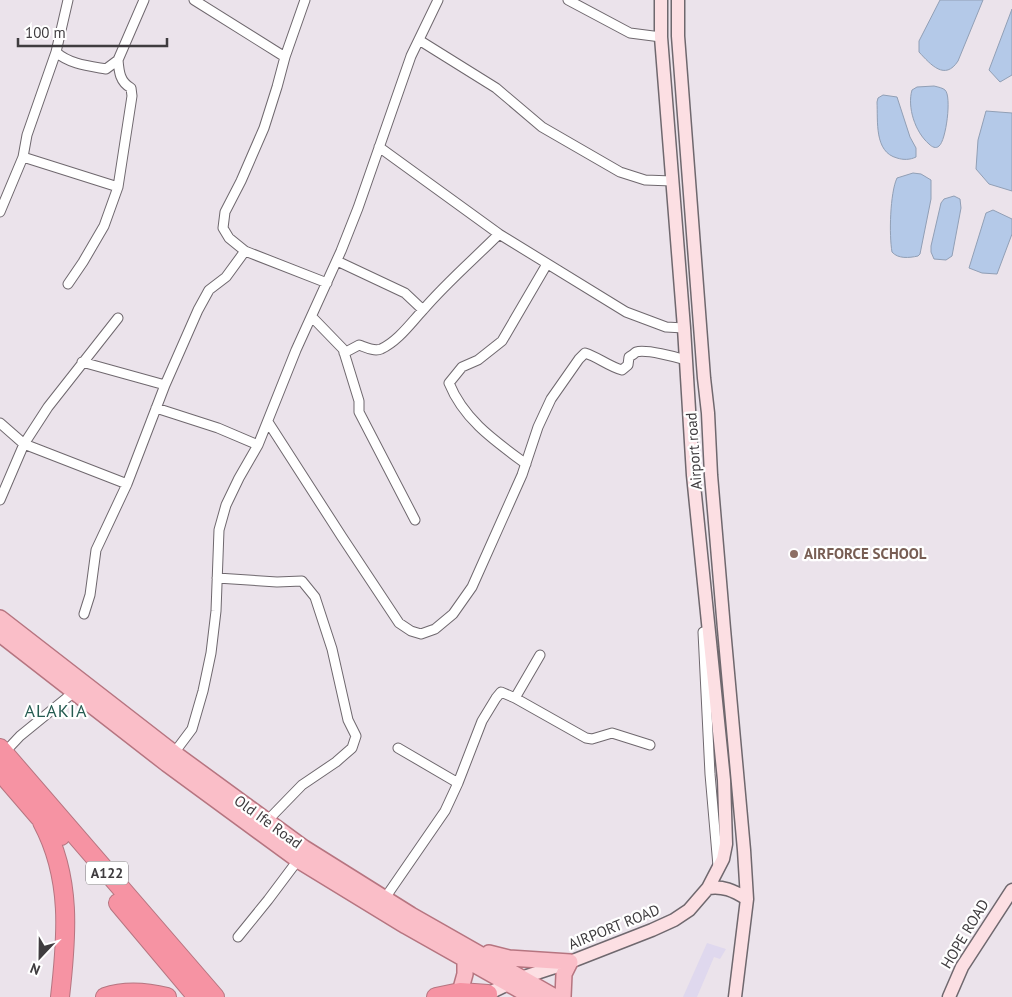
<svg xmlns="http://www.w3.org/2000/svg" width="1012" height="997" font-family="'PT Sans',sans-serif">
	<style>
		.commercial { fill: #dfd8ee }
		.water { fill: #b4c9e8; stroke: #919fb5 }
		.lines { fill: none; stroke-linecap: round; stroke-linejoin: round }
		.street-casing { stroke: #6f686e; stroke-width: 11 }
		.secondary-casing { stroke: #6f686e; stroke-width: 15 }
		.primary-casing { stroke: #b67580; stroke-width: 18 }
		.highway-casing { stroke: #b67580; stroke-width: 20 }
		.street { stroke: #fff; stroke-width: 9 }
		.secondary { stroke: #fcdfe3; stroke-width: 12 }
		.primary { stroke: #fabec8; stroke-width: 15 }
		.highway { stroke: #f693a3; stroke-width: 18 }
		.education-dot { fill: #8d6e63; stroke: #fff; stroke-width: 2 }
		.labels { text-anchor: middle; stroke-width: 4.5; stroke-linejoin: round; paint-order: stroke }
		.shield { fill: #fff; stroke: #797679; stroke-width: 1 }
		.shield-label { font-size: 14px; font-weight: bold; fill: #3f3c3f }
		.street-label { font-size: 15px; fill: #3f3c3f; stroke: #fff }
		.education-label { font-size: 15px; font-weight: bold; fill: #785e54; stroke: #fff; text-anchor: start }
		.quarter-label { font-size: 18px; letter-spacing: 1px; fill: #255b51; stroke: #fff }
	</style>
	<rect width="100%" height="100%" fill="#ebe3eb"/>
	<!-- commercial -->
	<path class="commercial" d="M707,943L726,949L720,959L714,957L697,997H683Z"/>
	<!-- water -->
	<path class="water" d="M940,0H983L958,61C945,81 931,65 919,52V41Z
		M1012,9V75L1000,82L989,70Z
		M934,86C938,87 943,88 945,90C952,96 946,141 939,146C936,149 932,147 929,144C915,132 907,107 912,90L917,87Z
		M883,95L897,97L910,137L916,148V157C910,160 903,160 897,158C874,152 878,121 877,102L878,98Z
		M986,111L1012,113V191L989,184L976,169L978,140Z
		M913,173L921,174L931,180V199L920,254L918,256C909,258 898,259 892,252C889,235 890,193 897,178Z
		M954,196L960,199L961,208L952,256L946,260L934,259L931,252V246L941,203L944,199Z
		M993,210L1012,219V234L997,274L982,273L969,268L986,213Z"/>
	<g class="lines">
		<!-- street casing -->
		<g class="street-casing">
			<path id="street" d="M194,0L285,57
				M305,0L285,57L277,87L264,128L241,181L225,212L223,228L229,238L245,251L327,283
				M568,0L630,33L661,37
				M419,40L496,88L542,127L620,172L645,180L672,181
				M56,52C69,64 89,66 106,69L118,60L144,0
				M379,147L499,234L626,312L666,327L684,328
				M23,157L118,187
				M0,212L23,157L27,135L56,52L68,0
				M337,261L405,293L423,310
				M68,284L83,262L104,226L118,187L132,96L131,88C120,82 119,72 118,60
				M312,317L343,349L359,401V412L415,520
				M344,353L359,345C365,347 374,352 381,349C398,341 410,324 423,310C446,283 474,259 499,234
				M82,362L165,385
				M156,408L218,428L258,445
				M268,422L342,537L399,623L411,631L421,634L435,629L453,614L472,587L522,475L538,427L551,399L579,359L585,353C598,357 608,366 622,370L628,365L629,357C631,356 635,353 636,352C646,349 676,357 686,360
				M0,423L24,444L127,484
				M526,464C495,441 464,420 449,383L462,367L478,360L502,341L547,264
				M0,500L24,444L48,407L118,318
				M217,578L277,582L302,581L315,597L332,649L348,720L356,736L352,748L336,762L302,785L267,821
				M84,614L90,595L96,550L127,484L165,385L198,310L209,290L226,277L245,251
				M703,632L710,774L718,866
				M515,698L540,655
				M398,748L458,783
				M4,753L20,736L74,692
				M174,753L192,729L203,691L211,653L216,611L219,530L226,505L239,478L258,445L296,350L341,251L358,208L411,56L438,0
				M385,898L445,811L458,783L482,721L496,698L501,692L515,698L586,738L592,739L612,733L650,745
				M238,937L268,900L298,860"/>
		</g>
		<!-- secondary casing -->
		<g class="secondary-casing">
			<path id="secondary" d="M678,0V36L704,378L708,413L711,475L724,629L744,850L747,899L735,997
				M708,888C723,886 733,890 747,899
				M481,997L521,978L570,962L652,930L674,920L689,910L708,888L723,859L726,844L724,780L693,475L684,328L661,37V0
				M949,997L962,967L1012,890"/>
		</g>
		<!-- primary casing -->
		<g class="primary-casing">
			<path id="primary" d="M0,618L174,753L304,848L411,915L555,997
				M0,634L167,764L298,860L406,926L532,997
				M489,953L509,958L570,962L564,974L563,997
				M460,992L465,974V960"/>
		</g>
		<!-- highway casing -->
		<g class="highway-casing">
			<path id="highway" d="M0,748L215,997
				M0,766L8,781L39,817L49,821L61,836
				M42,822C72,878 67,936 60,997
				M118,903L197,997
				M105,997C125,990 147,992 167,997
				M436,997L460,992L488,994"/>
		</g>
		<!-- street -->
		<use href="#street" class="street"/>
		<!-- secondary -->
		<use href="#secondary" class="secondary"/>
		<!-- primary -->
		<use href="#primary" class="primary"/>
		<!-- highway -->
		<use href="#highway" class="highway"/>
	</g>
	<!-- markers -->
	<circle class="education-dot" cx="794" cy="554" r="5"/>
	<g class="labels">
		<!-- shield labels -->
		<rect class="shield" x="86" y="861.5" width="42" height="23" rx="4"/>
		<g class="shield-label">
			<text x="107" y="878">A122</text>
		</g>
		<!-- street labels -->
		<g class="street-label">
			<text transform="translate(694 451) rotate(-94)" y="5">Airport road</text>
			<text transform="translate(268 822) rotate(36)" y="5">Old Ife Road</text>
			<text transform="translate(614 927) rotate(-22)" y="5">AIRPORT ROAD</text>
			<text transform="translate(965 934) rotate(-59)" y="5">HOPE ROAD</text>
		</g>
		<!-- education labels -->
		<g class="education-label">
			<text x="804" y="559">AIRFORCE SCHOOL</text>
		</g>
		<!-- quarter labels -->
		<g class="quarter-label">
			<text x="56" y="717">ALAKIA</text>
		</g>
	</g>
	<!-- north arrow -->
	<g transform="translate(40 957) rotate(202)" stroke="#ffffff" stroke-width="4" paint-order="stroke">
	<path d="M0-4L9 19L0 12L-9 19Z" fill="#3f3c3f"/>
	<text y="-8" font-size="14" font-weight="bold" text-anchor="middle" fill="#3f3c3f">N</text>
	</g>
	<!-- scale -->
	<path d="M18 38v8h149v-8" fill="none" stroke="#3f3c3f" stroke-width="2.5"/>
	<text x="25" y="38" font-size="15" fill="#3f3c3f" stroke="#ffffff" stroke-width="4" paint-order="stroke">100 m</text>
</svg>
